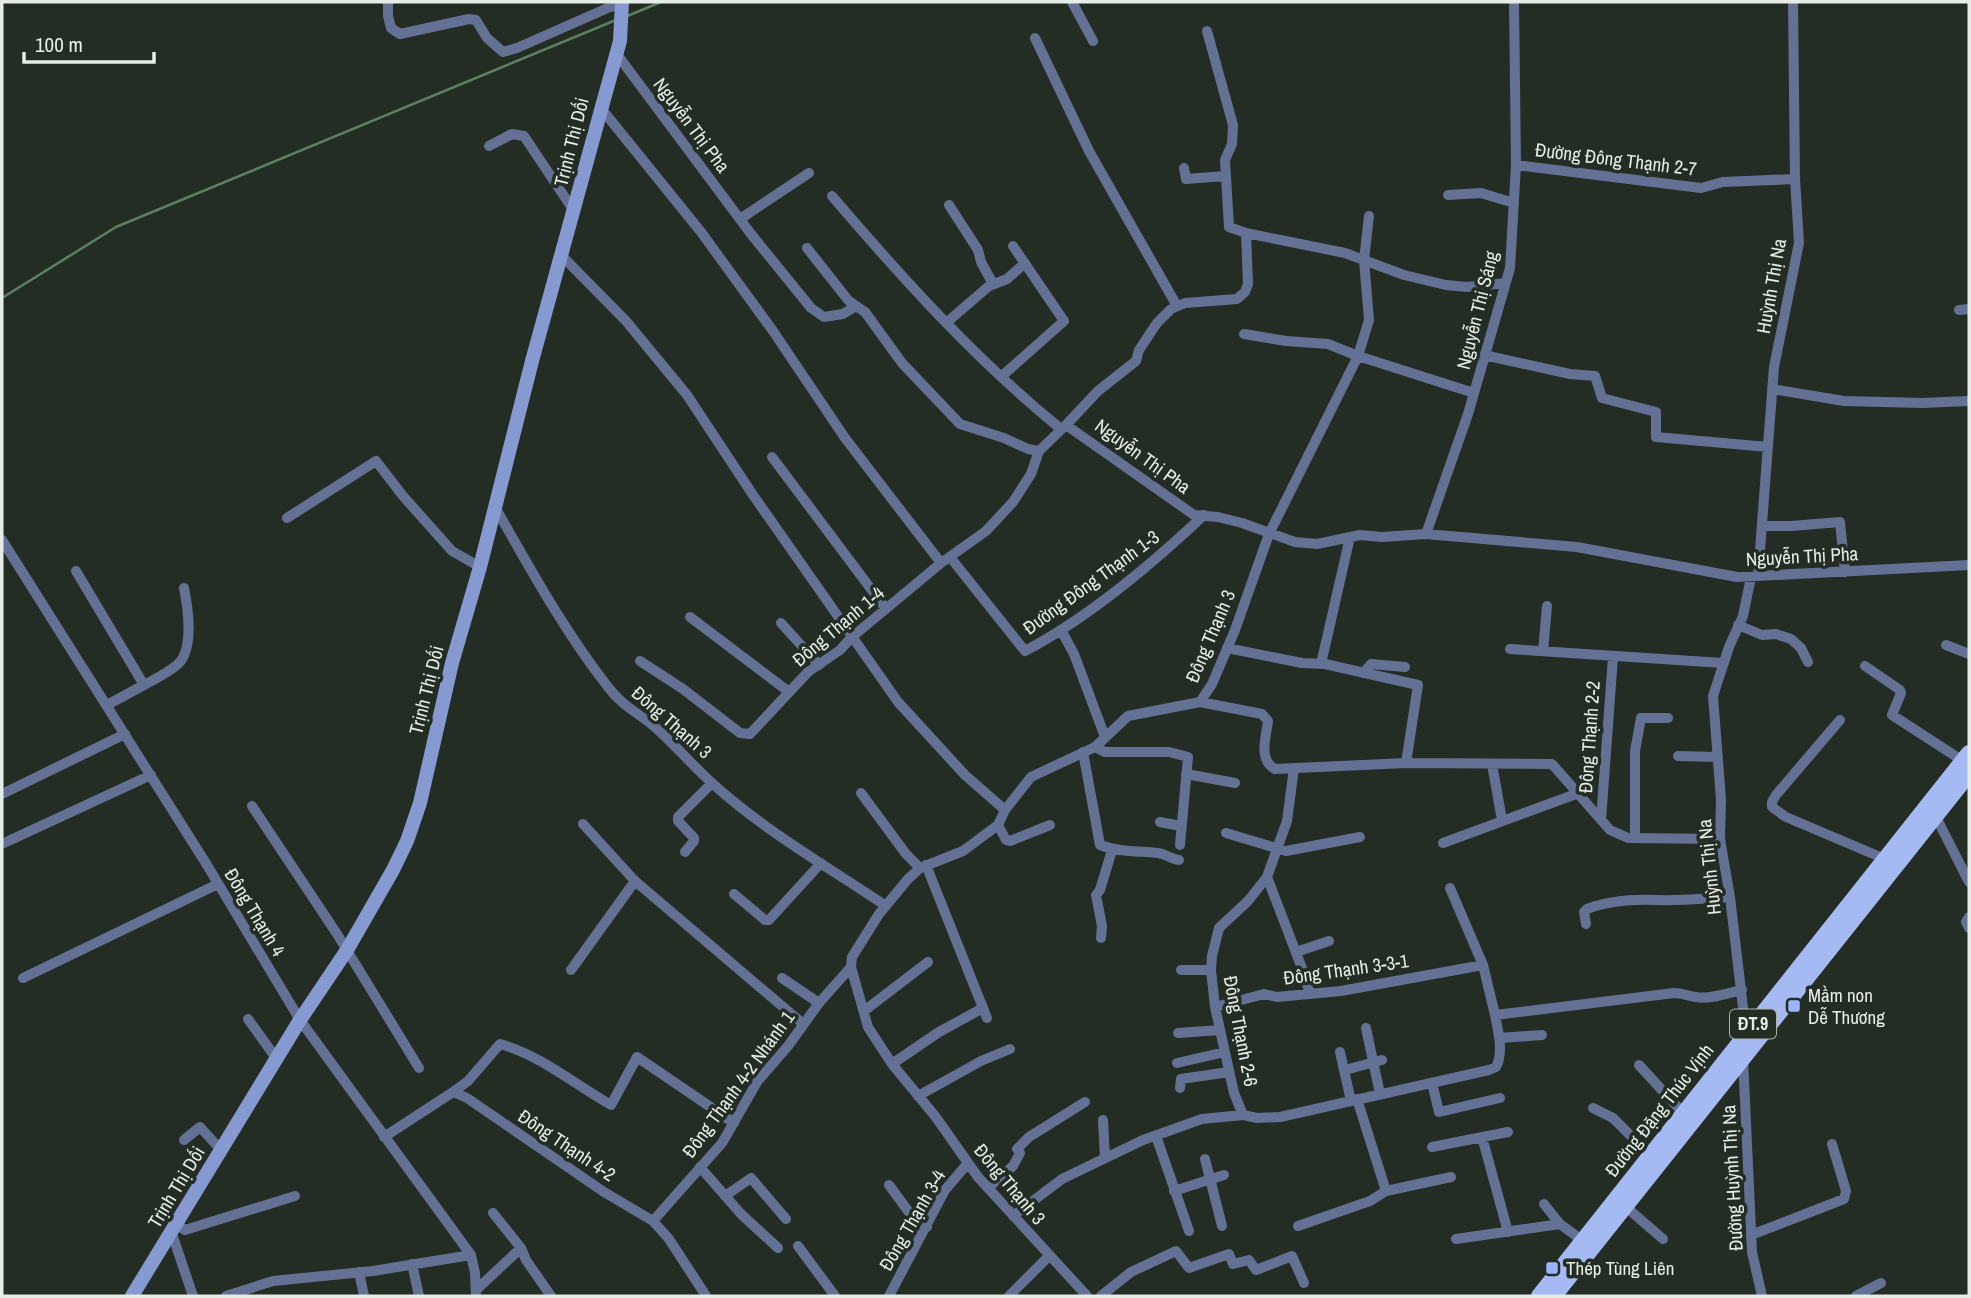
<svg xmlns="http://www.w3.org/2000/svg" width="1971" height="1298" font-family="'Archivo Narrow',sans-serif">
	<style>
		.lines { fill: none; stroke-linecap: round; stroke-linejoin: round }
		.stream { stroke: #5d8160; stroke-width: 2.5 }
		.minor { stroke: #657194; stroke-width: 10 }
		.secondary { stroke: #8699d0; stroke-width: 14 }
		.primary { stroke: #a5b9f2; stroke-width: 16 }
		.poi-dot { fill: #9cb4fd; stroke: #232d24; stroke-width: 2.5 }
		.labels { text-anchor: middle; stroke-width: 7; stroke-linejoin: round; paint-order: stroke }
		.shield { fill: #232d24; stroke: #acb3ac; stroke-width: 2 }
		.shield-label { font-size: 18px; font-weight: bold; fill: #e6ece6 }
		.street-label { font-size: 19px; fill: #e6ece6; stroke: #232d24 }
		.poi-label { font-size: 19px; fill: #e6ece6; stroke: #232d24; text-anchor: start }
	</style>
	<rect width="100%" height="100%" fill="#232d24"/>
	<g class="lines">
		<!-- stream -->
		<path class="stream" d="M625,17L661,2
			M2,298L116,227L616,20"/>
		<!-- minor -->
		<path class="minor" d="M388,2V16L391,28L400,34L469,19L476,20L487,38L503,52L517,48L610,7L621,6
			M1072,2L1093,41
			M1207,31L1233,125L1232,144L1225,160L1229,227L1246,233
			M1035,38L1089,151L1177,306
			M616,53L751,234L811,308L824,317L843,314L856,306L865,312L902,363L960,424L1004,438L1028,449L1039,451L1066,425L1194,515L1218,517L1242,523L1295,542L1317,544L1360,535L1382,537L1426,534L1577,547L1737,577L1969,565
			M600,107L701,232L773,331L845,438L941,563
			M489,146L512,134L524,136L574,211
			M1516,165L1701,188L1723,182L1795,179
			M1184,168L1186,179L1225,176
			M1448,195L1481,193L1514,203
			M832,196C903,279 976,360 1061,429
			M949,205L978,250L981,262L993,284
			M740,219L809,173
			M807,248L848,300L856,306
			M562,256L626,321L687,395L753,495L898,702L965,775L1005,810
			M1959,310L1969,309
			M946,323L989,286L1007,279L1025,263
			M1244,334L1286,341L1328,344L1358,356L1474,393
			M1484,355L1570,374L1595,376L1602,398L1656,412V437L1768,447
			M1002,376L1064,321L1013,246
			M1772,389L1844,401L1922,403L1969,401
			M1066,425L1098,391L1136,361L1139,350L1157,323L1171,309L1185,303L1237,299L1245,292L1248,284L1246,233L1345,253L1404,275L1446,285L1467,287L1505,283
			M772,457L886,609
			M495,507C530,568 564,631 608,687C621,705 640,714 656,728C676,746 693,766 713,784C765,831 828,867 886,906
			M287,518L376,461L403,496L452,551L480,567
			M1763,526H1791L1840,522L1845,572
			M1426,534L1468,414L1510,268L1516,165L1514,2
			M2,540L207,865L300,1020L471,1255L475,1273L476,1296
			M950,557L1025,651C1086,619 1153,563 1204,515
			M76,571L144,685L107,705
			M1758,576L1774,367L1799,243L1795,179L1793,2
			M690,617L789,692
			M781,623L819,665
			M1738,625L1762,635L1776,634L1791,639L1801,648L1808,662
			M1061,630L1074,654L1105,737
			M1946,645L1969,654
			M1227,648L1302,663L1325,664L1418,685L1406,763
			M1510,649L1723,663
			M1543,651L1547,606
			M640,661L683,689L740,733L750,734L808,672L840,650L852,637L941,563L986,531L1013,502L1031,474L1039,451
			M1321,664L1350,537
			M1865,666L1900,690L1901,693L1892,715L1963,761
			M1363,673L1371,664L1405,667
			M144,685C155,679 168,673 178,664C194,649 188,608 184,588
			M1200,702L1262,714L1268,721C1266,737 1258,760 1275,769L1406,763L1552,764L1610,830L1628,838L1720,839
			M1840,720L1776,795L1772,802V807L1786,817L1885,859
			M1095,747L1105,752H1169L1188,757L1180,845
			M1083,752L1100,845C1118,852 1138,851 1158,853C1166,854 1171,859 1179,860
			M1678,756L1718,757
			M1492,764L1502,820
			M1294,768L1287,821L1267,877L1248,901L1219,928L1212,956L1211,970L1215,1007L1234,1093L1243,1115L1257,1118L1280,1117L1489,1070L1496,1067C1504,1052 1498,1031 1495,1015
			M1186,774L1235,783
			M861,793L906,854L920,868
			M2,794L125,734
			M252,806L337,934L419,1068
			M1936,817L1969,882
			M1601,820L1613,657
			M1160,822L1181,826
			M583,824L635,881L802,1023
			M998,825L1006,840L1010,841L1050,825
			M1226,833L1286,851L1360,837
			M1635,838V751L1641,718H1668
			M4,843L151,775
			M1443,843L1576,794
			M685,852L694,841V838L678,821V817L712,783
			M926,865L987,1018
			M1267,877L1303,971L1310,994
			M1450,888L1483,965L1495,1015L1674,993C1682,993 1688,996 1696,997C1709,1000 1728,993 1742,990
			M734,894L765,920H769L821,863
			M1969,917L1966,922L1969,928
			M1586,924L1584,912L1587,909C1610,900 1634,899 1658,900C1682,901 1706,898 1730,897
			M1101,938L1102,926L1096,895L1100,890L1112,850
			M1296,952L1329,941
			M571,970L635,881
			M1181,970H1211
			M23,978L218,884
			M782,978L819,1003
			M1215,1007L1264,994L1277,997L1341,991L1483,965
			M864,1011L928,962
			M248,1019L276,1058
			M1366,1028L1380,1094
			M1178,1033L1220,1030
			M1746,1033L1730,897L1720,839L1721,800L1713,696L1729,647L1743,616L1751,577
			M1499,1038L1542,1035
			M1340,1052L1351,1101
			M1743,1058L1752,1252L1762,1296
			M1177,1063L1225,1052
			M892,1064L939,1032L983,1008
			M1639,1065L1683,1113
			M1345,1070L1382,1060
			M1432,1083L1439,1112L1500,1098
			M1180,1088L1181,1079L1229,1072
			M453,1092L468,1081L500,1044C542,1056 574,1084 611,1105L637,1057L734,1123
			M918,1096L981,1061L1010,1049
			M1593,1108L1613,1118L1650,1155
			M1103,1120L1105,1158
			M1156,1136L1189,1231
			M384,1137L453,1092L467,1098L604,1192L653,1221L669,1239L706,1296
			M1482,1137L1508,1232
			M184,1140L200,1127L221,1150
			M1432,1147L1508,1132
			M1205,1159L1222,1226
			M700,1167L741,1214L778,1248
			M889,1185L917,1223L927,1227
			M988,1188L1013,1166L1020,1153L1017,1149L1029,1137L1085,1102
			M1174,1191L1224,1175
			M1386,1191L1451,1177
			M725,1196L751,1178L786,1219
			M1544,1204L1560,1224
			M1626,1207L1663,1239
			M493,1213L521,1248L526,1260L551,1296
			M1013,1216L1062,1179L1143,1140L1202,1119L1243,1115
			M653,1221L722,1143L757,1082L788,1046L819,1003L851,967
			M176,1224L185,1230L295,1196
			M1298,1226L1370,1201L1386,1191L1357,1099
			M171,1231L193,1296
			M1751,1235L1844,1199L1846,1191L1832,1144
			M1456,1239L1560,1224L1583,1241
			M798,1246L835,1296
			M412,1264L419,1296
			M359,1272L364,1296
			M476,1290L521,1248
			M226,1296L273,1281L373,1271L471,1255
			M889,1296L945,1190L968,1163
			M1009,1296L1049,1256
			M1087,1296L978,1177L935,1116L892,1064L868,1027L851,967L852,957L879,914L908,879L920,868L963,851L998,825L1005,810L1031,777L1095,747L1128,716L1200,702L1212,684L1235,630L1269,534L1358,356L1369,320L1364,260L1369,216
			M1101,1296L1131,1272L1176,1251L1189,1268L1229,1254L1233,1264L1249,1260L1256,1270L1292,1256L1304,1283
			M1856,1296L1881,1283"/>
		<!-- secondary -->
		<path class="secondary" d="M132,1296L300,1020L347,950L393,870L407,841L420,803L452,663L480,567L532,361L620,41L622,2"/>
		<!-- primary -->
		<path class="primary" d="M1539,1296L1969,753
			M1554,1296L1969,774"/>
	</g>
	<!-- markers -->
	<g class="poi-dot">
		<rect x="1787" y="999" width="14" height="14" rx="3.5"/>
		<rect x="1545" y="1261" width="14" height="14" rx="3.5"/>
	</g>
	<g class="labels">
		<!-- shield labels -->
		<rect class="shield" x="1730" y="1009.5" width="46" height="29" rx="5"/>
		<g class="shield-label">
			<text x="1753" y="1030">ĐT.9</text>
		</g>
		<!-- street labels -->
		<g class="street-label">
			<text transform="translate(692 125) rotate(53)" y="7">Nguyễn Thị Pha</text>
			<text transform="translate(571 142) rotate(-76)" y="7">Trịnh Thị Dối</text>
			<text transform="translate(1616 159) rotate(7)" y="7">Đường Đông Thạnh 2-7</text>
			<text transform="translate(1771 286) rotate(-80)" y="7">Huỳnh Thị Na</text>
			<text transform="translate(1477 310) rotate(-76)" y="7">Nguyễn Thị Sáng</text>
			<text transform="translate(1143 456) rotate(36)" y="7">Nguyễn Thị Pha</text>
			<text transform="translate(1802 556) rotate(-3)" y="7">Nguyễn Thị Pha</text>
			<text transform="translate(1091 582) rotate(-36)" y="7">Đường Đông Thạnh 1-3</text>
			<text transform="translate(838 626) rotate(-40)" y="7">Đông Thạnh 1-4</text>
			<text transform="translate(1210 636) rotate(-67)" y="7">Đông Thạnh 3</text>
			<text transform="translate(426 690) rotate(-76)" y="7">Trịnh Thị Dối</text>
			<text transform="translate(672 722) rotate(41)" y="7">Đông Thạnh 3</text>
			<text transform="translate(1589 737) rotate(-86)" y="7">Đông Thạnh 2-2</text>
			<text transform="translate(1709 867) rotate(-96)" y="7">Huỳnh Thị Na</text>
			<text transform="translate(255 912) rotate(59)" y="7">Đông Thạnh 4</text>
			<text transform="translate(1346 969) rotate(-8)" y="7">Đông Thạnh 3-3-1</text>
			<text transform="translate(1241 1031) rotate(79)" y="7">Đông Thạnh 2-6</text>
			<text transform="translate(738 1084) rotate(-54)" y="7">Đông Thạnh 4-2 Nhánh 1</text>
			<text transform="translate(1659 1110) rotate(-52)" y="7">Đường Đặng Thúc Vịnh</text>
			<text transform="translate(567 1145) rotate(34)" y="7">Đông Thạnh 4-2</text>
			<text transform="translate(1732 1178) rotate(-93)" y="7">Đường Huỳnh Thị Na</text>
			<text transform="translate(1010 1184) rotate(50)" y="7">Đông Thạnh 3</text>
			<text transform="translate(176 1187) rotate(-59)" y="7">Trịnh Thị Dối</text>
			<text transform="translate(912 1220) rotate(-60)" y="7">Đông Thạnh 3-4</text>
		</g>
		<!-- poi labels -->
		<g class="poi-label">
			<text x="1808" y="1002">Mầm non<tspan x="1808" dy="22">Dễ Thương</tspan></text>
			<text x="1566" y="1275">Thép Tùng Liên</text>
		</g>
	</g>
	<!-- border -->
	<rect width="1971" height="1298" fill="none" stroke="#e6ece6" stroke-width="7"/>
	<!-- scale -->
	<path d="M24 52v10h130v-10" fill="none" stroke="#e6ece6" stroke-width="3.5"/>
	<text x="35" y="52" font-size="21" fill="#e6ece6" stroke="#232d24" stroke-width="5" paint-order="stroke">100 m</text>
</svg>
